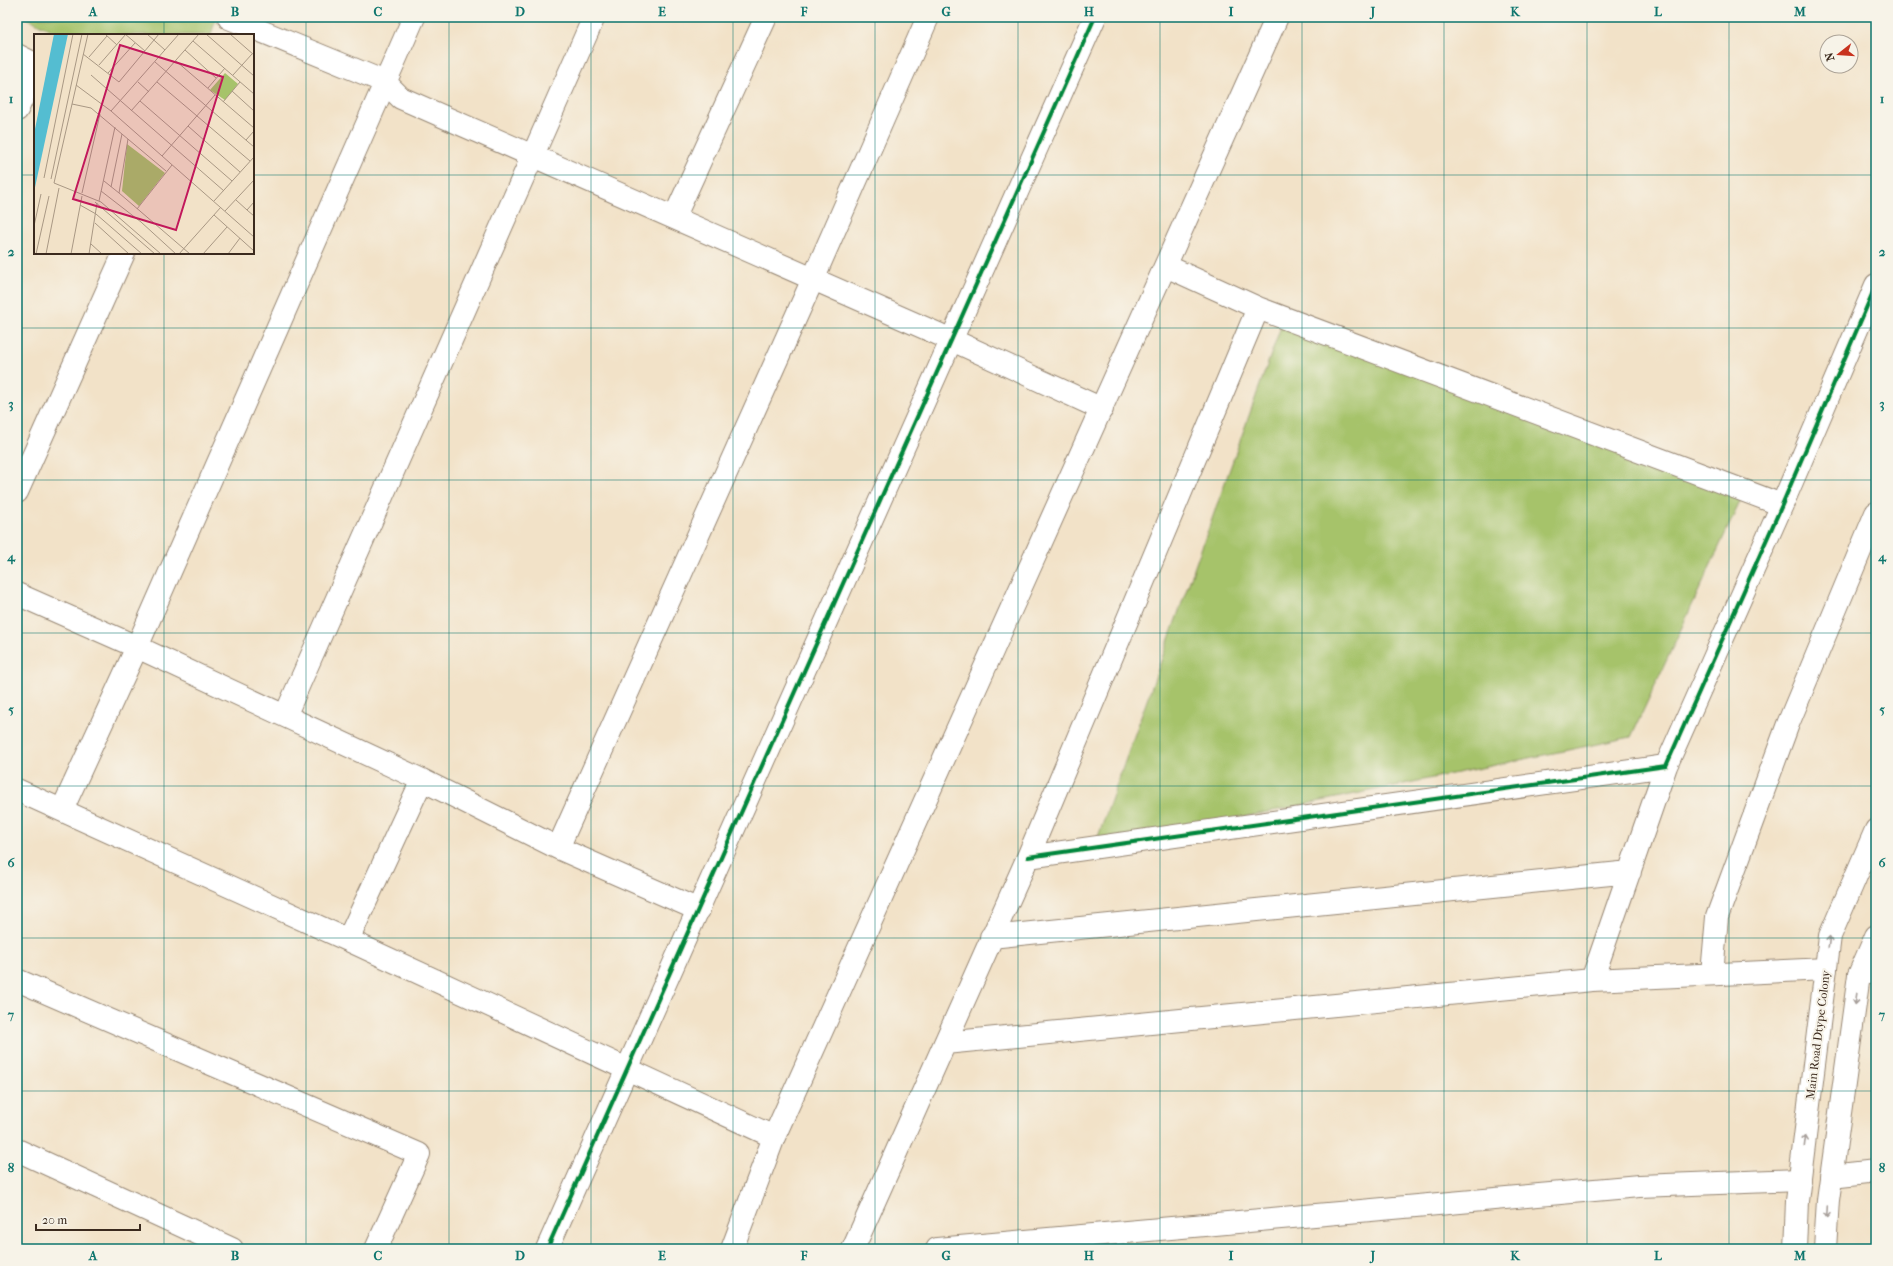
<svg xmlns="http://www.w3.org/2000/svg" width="1893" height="1266" font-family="'IM FELL French Canon',serif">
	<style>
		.green { fill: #a6c36a; stroke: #707644 }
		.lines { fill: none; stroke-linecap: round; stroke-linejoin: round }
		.minor-casing { stroke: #968673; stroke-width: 24 }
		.major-casing { stroke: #968673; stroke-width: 24 }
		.minor { stroke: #fff; stroke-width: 22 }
		.major { stroke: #fff; stroke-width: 22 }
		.cycleway-casing { stroke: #f7f3e8; stroke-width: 6 }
		.cycleway { stroke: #00873e; stroke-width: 4 }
		.oneway { stroke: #a79f9a }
		.grid { fill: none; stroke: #0f766e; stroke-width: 1; stroke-opacity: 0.55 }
		.labels { text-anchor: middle; stroke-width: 4; stroke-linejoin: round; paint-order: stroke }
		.street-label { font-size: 12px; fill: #3b2a1e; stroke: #f7f3e8 }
		.inset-road { fill: none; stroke: #a99884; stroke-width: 1 }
		.view { fill: #c2185b; fill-opacity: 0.15; stroke: #c2185b; stroke-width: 2 }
		.inset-edge { fill: none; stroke: #3b2a1e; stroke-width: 2 }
		.neatline { fill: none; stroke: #0f766e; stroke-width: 1.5 }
		.grid-label { font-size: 13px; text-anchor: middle; font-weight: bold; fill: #0f766e }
	</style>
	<rect width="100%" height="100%" fill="#f7f3e8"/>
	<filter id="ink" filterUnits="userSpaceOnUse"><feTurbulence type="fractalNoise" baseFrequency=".025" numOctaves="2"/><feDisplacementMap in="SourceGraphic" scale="8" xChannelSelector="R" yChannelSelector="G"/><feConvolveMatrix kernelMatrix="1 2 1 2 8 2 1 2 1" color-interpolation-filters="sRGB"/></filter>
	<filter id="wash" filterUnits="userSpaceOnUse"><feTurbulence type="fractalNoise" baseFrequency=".012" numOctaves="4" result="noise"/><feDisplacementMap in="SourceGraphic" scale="16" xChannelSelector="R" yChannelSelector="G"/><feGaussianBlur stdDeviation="0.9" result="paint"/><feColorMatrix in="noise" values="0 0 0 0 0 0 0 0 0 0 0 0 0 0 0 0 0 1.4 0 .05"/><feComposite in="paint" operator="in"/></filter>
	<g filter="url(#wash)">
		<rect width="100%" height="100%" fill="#f2e2c8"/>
		<!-- green -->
		<path class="green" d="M24,17H216L211,35H61Z
			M1284,318L1745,491L1631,737L1094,848Z"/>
	</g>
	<g filter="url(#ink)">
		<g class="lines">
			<!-- minor casing -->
			<g class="minor-casing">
				<path id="minor" d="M229,18L385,82L401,98L952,340L1102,409
					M17,55L35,64
					M17,110L35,70
					M674,218L766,17
					M1166,266L1258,308L1782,505
					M17,492L124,253
					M17,594L137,647L422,780L558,848L699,910
					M285,716L594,17
					M17,790L348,940L774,1137
					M62,810L137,647L414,17
					M558,848L813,279L928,17
					M1028,857L1666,766L1782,505L1876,285
					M991,937L1630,872
					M348,940L422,780
					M1712,974L1717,917L1788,724L1876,513
					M1859,975L1876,971
					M17,980L419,1154L376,1249
					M1592,980L1666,766
					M945,1043L1592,980L1826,969
					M17,1150L232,1249
					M1831,1176L1876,1171
					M547,1249L1095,17
					M732,1249L774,1137L1277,17
					M853,1249L1028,857L1258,308
					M937,1249L1639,1186L1800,1180"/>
			</g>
			<!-- major casing -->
			<g class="major-casing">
				<path id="major" d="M1795,1249L1797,1201L1830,936L1876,830
					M1825,1249L1828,1200L1859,975L1876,936"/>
			</g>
			<!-- minor -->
			<use href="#minor" class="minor"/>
			<!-- major -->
			<use href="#major" class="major"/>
			<!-- cycleway casing -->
			<g class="cycleway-casing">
				<path id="cycleway" d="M1028,857L1666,766L1782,505L1876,285
					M547,1249L1095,17"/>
			</g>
			<!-- cycleway -->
			<use href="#cycleway" class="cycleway"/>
		</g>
		<!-- one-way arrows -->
		<defs><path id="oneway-shaft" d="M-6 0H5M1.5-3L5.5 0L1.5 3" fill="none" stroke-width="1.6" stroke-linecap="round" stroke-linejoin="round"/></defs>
		<g class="oneway">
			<use href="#oneway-shaft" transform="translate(1829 942) rotate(-83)"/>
			<use href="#oneway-shaft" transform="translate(1856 999) rotate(98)"/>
			<use href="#oneway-shaft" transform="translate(1805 1141) rotate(-83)"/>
			<use href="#oneway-shaft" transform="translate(1827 1212) rotate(93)"/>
		</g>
	</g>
	<!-- grid -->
	<path class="grid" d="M164,17V35M306,17V1249M449,17V1249M591,17V1249M733,17V1249M875,17V1249M1018,17V1249M1160,17V1249M1302,17V1249M1444,17V1249M1587,17V1249M1729,17V1249M17,175H35M253,175H1876M164,253V1249M17,328H1876M17,480H1876M17,633H1876M17,786H1876M17,938H1876M17,1091H1876"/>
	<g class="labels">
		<!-- street labels -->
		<g class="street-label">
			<text transform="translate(1818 1035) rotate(-83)" y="4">Main Road Dtype Colony</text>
		</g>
	</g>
	<!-- overview -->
	<g transform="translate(34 34)">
		<rect width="220" height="220" fill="#f2e2c8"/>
		<path d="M191,39L204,50L191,66L176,56ZM93,110L131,139L105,172L88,157Z" fill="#a6c36a"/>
		<path d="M20,0H34L0,158V100Z" fill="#54bdd1"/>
		<path class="inset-road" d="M71,0L83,11M91,0L111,17M113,0L131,16M172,0L220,42M196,0L220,21M159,7L220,60M151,16L182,44M49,20L85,48L125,0M55,23L73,2M142,27L220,94M121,28L220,113M65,31L92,0M74,39L101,9M57,41L190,157M199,41L218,20M104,48L115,58M123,48L216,127M42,51L77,77L220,203M174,54L191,34M198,57L220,77M106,67L198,147M189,68L206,48M38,70L57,74L132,137M77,77L145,0M97,77L165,0M154,92L206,138M94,105L85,159L156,220M212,106L220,97M128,122L181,61M10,144L39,0M17,145L48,0M70,147L85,159M20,149L54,0M20,149L67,168L127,220M77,153L88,100M67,157L107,188L142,220M48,159L66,80M202,166L213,176M65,167L81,93M180,167L220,123M61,168L121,220M220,168L213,176L220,182M46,171L62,180L108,220M103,175L138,131M191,177L220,146M180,181L220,217M61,189L95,220M0,192L7,160M57,210L68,220M2,220L15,162M12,220L25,154M37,220L48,162M55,220L63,169M145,220L187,173M169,220L193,193M194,220L206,204"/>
		<path class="view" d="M86,11L189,43L142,196L39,165Z"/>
		<rect width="220" height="220" class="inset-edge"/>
	</g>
	<!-- margin -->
	<rect width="1893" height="1266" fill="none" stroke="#f7f3e8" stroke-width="44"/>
	<!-- north arrow -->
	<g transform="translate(1839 54) rotate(253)"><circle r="19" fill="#f7f3e8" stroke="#aca397"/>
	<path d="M0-3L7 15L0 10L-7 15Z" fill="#c8321e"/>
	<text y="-6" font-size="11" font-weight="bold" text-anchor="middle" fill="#3b2a1e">N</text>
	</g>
	<!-- scale -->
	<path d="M36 1224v6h104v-6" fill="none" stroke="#3b2a1e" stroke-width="2"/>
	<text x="42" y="1224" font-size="12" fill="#3b2a1e" stroke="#f7f3e8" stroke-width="3" paint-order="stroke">20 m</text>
	<rect x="22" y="22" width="1849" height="1222" class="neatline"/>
	<g class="grid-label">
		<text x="93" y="16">A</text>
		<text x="235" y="16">B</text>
		<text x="378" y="16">C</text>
		<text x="520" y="16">D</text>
		<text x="662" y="16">E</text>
		<text x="804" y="16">F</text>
		<text x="946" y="16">G</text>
		<text x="1089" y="16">H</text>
		<text x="1231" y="16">I</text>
		<text x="1373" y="16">J</text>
		<text x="1515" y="16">K</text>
		<text x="1658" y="16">L</text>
		<text x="1800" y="16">M</text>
		<text x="11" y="103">1</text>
		<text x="1882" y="103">1</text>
		<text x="11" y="256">2</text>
		<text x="1882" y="256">2</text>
		<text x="11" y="408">3</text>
		<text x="1882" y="408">3</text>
		<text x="11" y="561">4</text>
		<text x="1882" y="561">4</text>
		<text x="11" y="714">5</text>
		<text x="1882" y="714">5</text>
		<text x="11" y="867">6</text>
		<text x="1882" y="867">6</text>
		<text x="11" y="1019">7</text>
		<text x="1882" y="1019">7</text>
		<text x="11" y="1172">8</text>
		<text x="1882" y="1172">8</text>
		<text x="93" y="1260">A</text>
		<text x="235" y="1260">B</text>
		<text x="378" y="1260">C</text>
		<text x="520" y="1260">D</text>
		<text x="662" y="1260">E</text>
		<text x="804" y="1260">F</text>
		<text x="946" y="1260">G</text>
		<text x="1089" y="1260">H</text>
		<text x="1231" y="1260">I</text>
		<text x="1373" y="1260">J</text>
		<text x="1515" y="1260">K</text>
		<text x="1658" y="1260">L</text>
		<text x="1800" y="1260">M</text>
	</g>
</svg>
